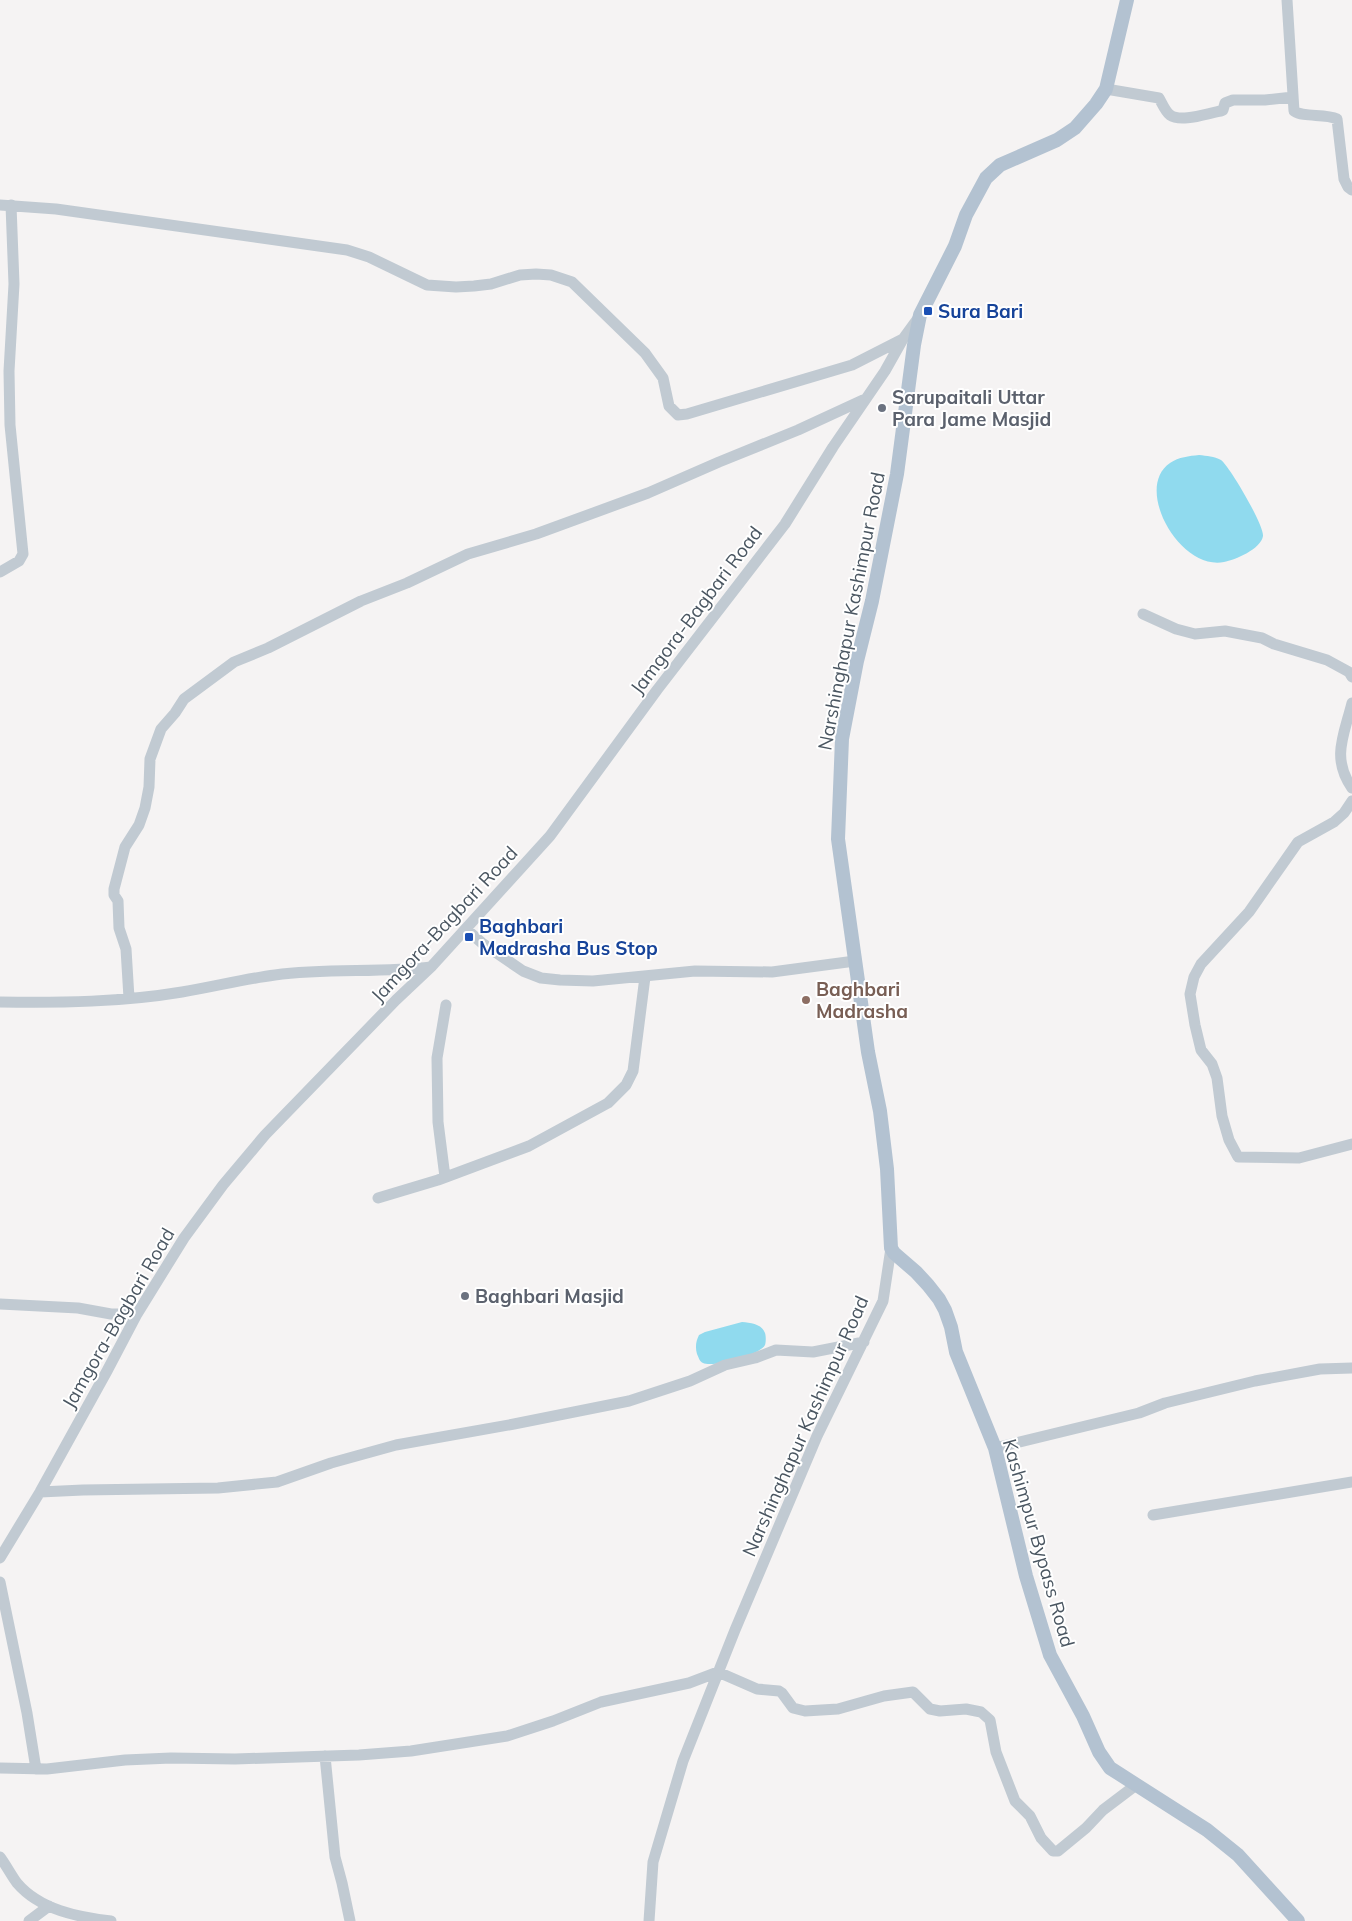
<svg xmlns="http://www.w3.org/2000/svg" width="1352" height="1921" font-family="Mulish,sans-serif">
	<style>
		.water { fill: #90daee }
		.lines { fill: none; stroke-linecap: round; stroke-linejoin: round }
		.minor { stroke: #c1cad2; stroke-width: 11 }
		.major { stroke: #b3c2d1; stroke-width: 14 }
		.transit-dot { fill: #1a4fb4; stroke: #fff; stroke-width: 2 }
		.worship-dot { fill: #6b7280; stroke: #fff; stroke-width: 2 }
		.education-dot { fill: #8d6e63; stroke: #fff; stroke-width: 2 }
		.labels { text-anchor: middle; stroke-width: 4; stroke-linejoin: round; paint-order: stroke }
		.transit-label { font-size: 19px; font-weight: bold; fill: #164399; stroke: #fff; text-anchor: start }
		.worship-label { font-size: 19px; font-weight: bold; fill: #5b616d; stroke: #fff; text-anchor: start }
		.street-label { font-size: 19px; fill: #4a5661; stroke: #fff }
		.education-label { font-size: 19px; font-weight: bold; fill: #785e54; stroke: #fff; text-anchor: start }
	</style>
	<rect width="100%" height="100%" fill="#f5f3f3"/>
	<!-- water -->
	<path class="water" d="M1199,455C1207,456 1214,456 1221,460C1230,467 1264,525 1263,536C1261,549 1235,560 1224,562C1180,571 1133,488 1170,463C1179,457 1189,456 1199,455Z
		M742,1322C751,1323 762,1324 765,1333C766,1336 766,1342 765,1345C760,1355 713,1368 703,1363C699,1361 699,1358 697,1354C695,1347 696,1341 699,1335L705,1332Z"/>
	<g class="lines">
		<!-- minor -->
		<path class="minor" d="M1287,0L1294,111C1304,118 1325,113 1337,119L1344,179L1348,187L1352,190
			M1106,89L1159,98C1162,103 1165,111 1170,115C1181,123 1208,113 1221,111L1223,110L1225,103L1233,100H1265L1293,97
			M0,205L56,209L347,250L369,257L427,285L456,287L474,286L491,284L520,275L536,274L551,275L572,282L645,353L663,378L669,406L678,415L687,414L852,365L903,339
			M0,572L19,561L23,554L10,425L9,371L14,284L11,205
			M1143,614L1176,629L1195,634L1225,631L1262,638L1274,644L1327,660L1349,672L1352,677
			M1352,703C1344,735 1331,758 1352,788
			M1352,801L1344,813L1334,822L1298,842L1249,912L1201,964L1194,977L1190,994L1195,1025L1201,1050L1212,1064L1217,1078L1222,1116L1229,1140L1238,1157L1299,1158L1352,1144
			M466,929L482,943L523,971L541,978L560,980L593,981L695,971L772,972L855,961
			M129,998L126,949L119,928L118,901L114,895V889L125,847L139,825L145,808L149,787L150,759L161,729L175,713L184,699L234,662L268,648L361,601L407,583L468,554L536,534L648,493L719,462L798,430L863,400
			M0,1002C61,1003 122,1002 182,992C213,987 244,979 275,975C327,968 379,973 431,967
			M445,1177L438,1122L437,1058L446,1005
			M378,1198L438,1180L529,1146L608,1103L626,1085L633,1071L645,977
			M0,1304L78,1308L111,1314H137
			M995,1448L1139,1413L1165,1403L1255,1381L1320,1369L1352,1368
			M40,1492L83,1490L218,1488L277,1482L331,1463L396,1445L514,1424L629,1401L690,1381L725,1365L755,1358L776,1350L813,1352L864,1342
			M1153,1515L1352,1482
			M0,1558L40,1492L107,1371L137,1314L184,1238L223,1185L265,1135L396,1000L431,967L550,836L657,690L785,524L833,447L885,371L903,339L919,317
			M0,1582L27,1713L36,1769
			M325,1756L335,1857L342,1883L350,1921
			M0,1768L47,1769L125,1760L171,1758L235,1759L359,1755L411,1751L507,1736L553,1721L601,1702L689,1683L718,1672L757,1689L779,1691L782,1693L793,1708L805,1711L838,1709L884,1696L913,1692L930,1709L940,1711L966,1709L981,1712L990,1720L996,1752L1015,1801L1030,1816L1041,1838L1053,1851H1058L1086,1828L1103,1810L1136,1785
			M0,1857C6,1865 11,1875 17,1883C40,1910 78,1917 111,1921
			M29,1921L49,1906
			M649,1921L653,1862L683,1761L735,1630L817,1436L883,1301L891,1248"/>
		<!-- major -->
		<path class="major" d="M1127,0L1106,89L1096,104L1075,128L1057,140L1000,165L986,178L966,215L955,246L920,315L914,345L897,474L872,601L857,661L842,739L838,839L868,1052L880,1111L887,1169L891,1248L894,1253L916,1272L928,1285L939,1299L945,1310L951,1327L956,1352L995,1448L1026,1576L1050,1655L1083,1716L1099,1752L1110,1768L1207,1830L1238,1855L1298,1921"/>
	</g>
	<!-- markers -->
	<g class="transit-dot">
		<rect x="923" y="306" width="10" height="10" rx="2.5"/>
		<rect x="464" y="932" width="10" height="10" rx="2.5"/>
	</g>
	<g class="worship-dot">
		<circle cx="882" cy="408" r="5"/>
		<circle cx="465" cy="1296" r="5"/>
	</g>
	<circle class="education-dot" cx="806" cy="1000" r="5"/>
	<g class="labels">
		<!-- transit labels -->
		<g class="transit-label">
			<text x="938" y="318">Sura Bari</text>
			<text x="479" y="933">Baghbari<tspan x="479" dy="22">Madrasha Bus Stop</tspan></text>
		</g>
		<!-- worship labels -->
		<g class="worship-label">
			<text x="892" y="404">Sarupaitali Uttar<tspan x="892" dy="22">Para Jame Masjid</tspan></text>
			<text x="475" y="1303">Baghbari Masjid</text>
		</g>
		<!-- street labels -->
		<g class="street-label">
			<text transform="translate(696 610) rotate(-53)" y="7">Jamgora-Bagbari Road</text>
			<text transform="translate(851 611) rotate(-79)" y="7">Narshinghapur Kashimpur Road</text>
			<text transform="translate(444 924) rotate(-47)" y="7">Jamgora-Bagbari Road</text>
			<text transform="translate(118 1318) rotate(-60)" y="7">Jamgora-Bagbari Road</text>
			<text transform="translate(805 1426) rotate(-66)" y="7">Narshinghapur Kashimpur Road</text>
			<text transform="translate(1039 1543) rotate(74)" y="7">Kashimpur Bypass Road</text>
		</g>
		<!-- education labels -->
		<g class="education-label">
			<text x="816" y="996">Baghbari<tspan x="816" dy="22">Madrasha</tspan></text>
		</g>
	</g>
</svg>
